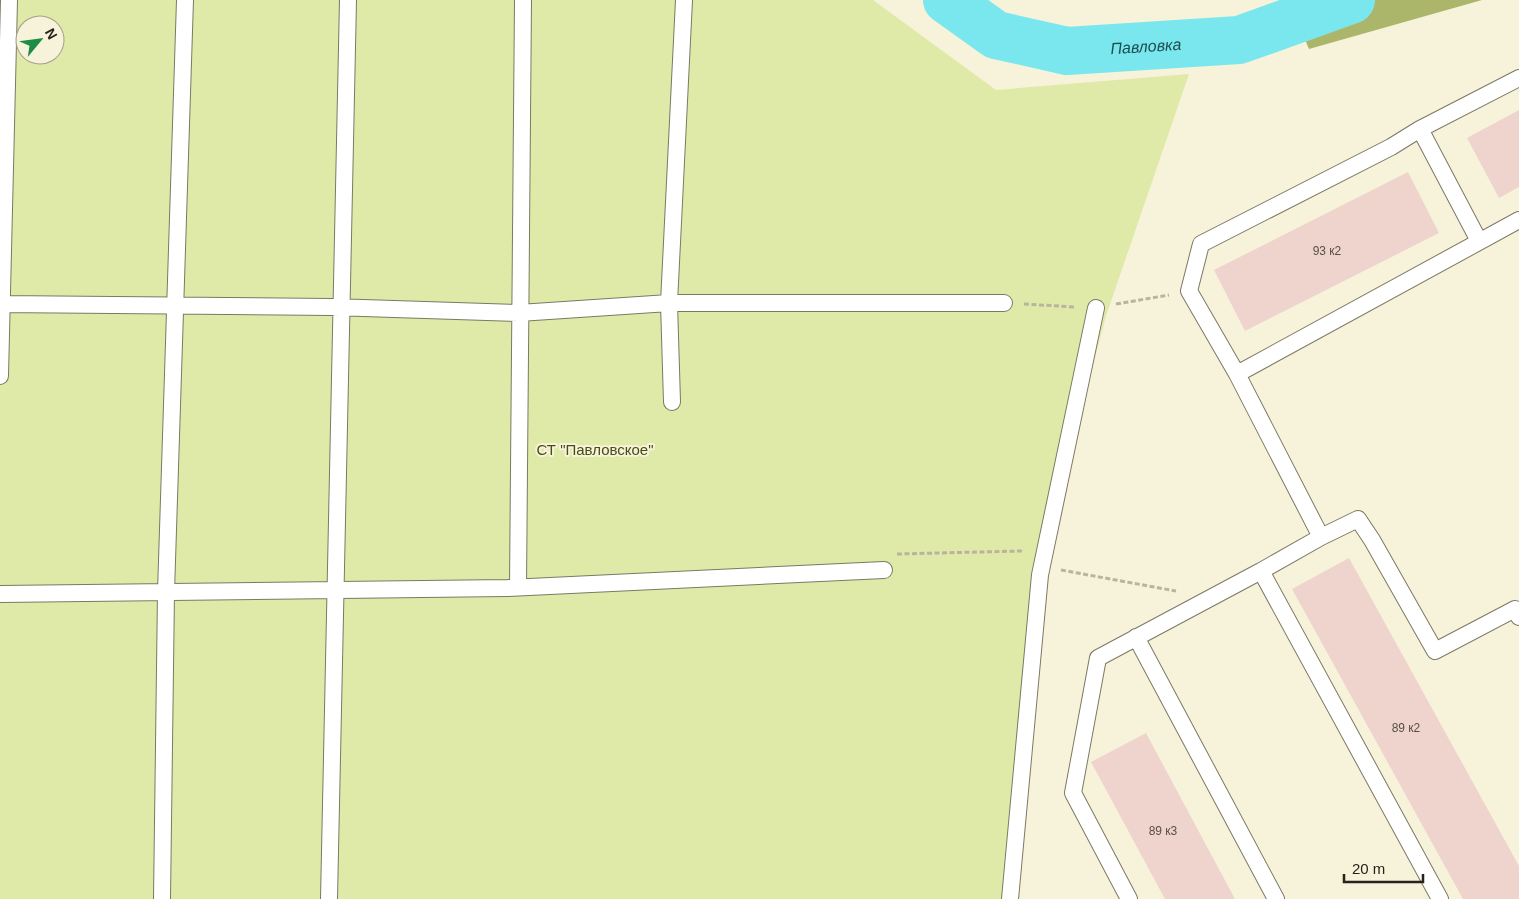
<svg xmlns="http://www.w3.org/2000/svg" width="1519" height="899" font-family="Arial,sans-serif">
	<style>
		.green { fill: #e0eaa8; fill-rule: evenodd }
		.forest { fill: #abb66a }
		.lines { fill: none; stroke-linecap: round; stroke-linejoin: round }
		.river { stroke: #7ae7ee; stroke-width: 48 }
		.building { fill: #efd4cd }
		.service-casing { stroke: #7d7863; stroke-width: 18 }
		.path { stroke: #b8b4a0; stroke-width: 3; stroke-dasharray: 5 2.5; stroke-linecap: butt }
		.service { stroke: #fff; stroke-width: 16 }
		.labels { text-anchor: middle; stroke-width: 4; stroke-linejoin: round; paint-order: stroke }
		.number-label { font-size: 12px; fill: #584f48 }
		.park-label { font-size: 15px; fill: #474d15; stroke: #f7f2da }
		.water-label { font-size: 16px; font-style: italic; fill: #1d4e51; stroke: #f7f2da }
	</style>
	<rect width="100%" height="100%" fill="#f7f2da"/>
	<!-- green -->
	<path class="green" d="M0,0H873L996,90L1189,74L1106,316L1038,572L1009,899H0ZM25,25H55V55H25Z"/>
	<!-- forest -->
	<path class="forest" d="M1288,0H1482L1309,49Z"/>
	<g class="lines">
		<!-- river -->
		<path class="river" id="s1" d="M947,0L996,35L1067,51L1239,40L1351,0"/>
	</g>
	<!-- building -->
	<path class="building" d="M1519,110V187L1499,198L1467,138Z
		M1408,172L1439,233L1245,331L1214,270Z
		M1349,558L1519,866V899H1463L1292,589Z
		M1146,733L1235,899H1165L1091,762Z"/>
	<g class="lines">
		<!-- service casing -->
		<g class="service-casing">
			<path id="service" d="M1519,78L1420,129L1391,147L1201,244L1189,291L1237,374L1321,537L1358,519L1372,540L1435,651L1515,609L1519,617
				M1420,129L1479,241
				M0,304L332,307L519,313L669,303H1004
				M1237,374L1519,220
				M0,376L9,0
				M672,402L669,303L684,0
				M1321,537L1261,571L1440,899
				M518,587L523,0
				M0,594L508,588L884,570
				M1136,637L1276,899
				M162,899L166,592L185,0
				M329,899L348,0
				M1010,899L1040,575L1096,308
				M1129,899L1073,793L1098,658L1261,571"/>
		</g>
		<!-- path -->
		<path class="path" d="M1024,304L1075,307
			M1116,304L1169,295
			M897,554L1021,551L1023,552
			M1061,570L1176,591"/>
		<!-- service -->
		<use href="#service" class="service"/>
	</g>
	<g class="labels">
		<!-- number labels -->
		<g class="number-label">
			<text x="1327" y="255">93 к2</text>
			<text x="1406" y="732">89 к2</text>
			<text x="1163" y="835">89 к3</text>
		</g>
		<!-- park labels -->
		<g class="park-label">
			<text x="595" y="455">СТ "Павловское"</text>
		</g>
		<!-- water labels -->
		<g class="water-label">
			<text dy="6" stroke="none"><textPath href="#s1" startOffset="212">Павловка</textPath></text>
		</g>
	</g>
	<!-- north arrow -->
	<g transform="translate(40 40) rotate(61)"><circle r="24" fill="#f7f2da" stroke="#a39f8e"/>
	<path d="M0-4L9 19L0 12L-9 19Z" fill="#1d8c45"/>
	<text y="-8" font-size="14" font-weight="bold" text-anchor="middle" fill="#25231b">N</text>
	</g>
	<!-- scale -->
	<path d="M1344 874v8h79v-8" fill="none" stroke="#25231b" stroke-width="2.5"/>
	<text x="1352" y="874" font-size="15" fill="#25231b" stroke="#f7f2da" stroke-width="4" paint-order="stroke">20 m</text>
</svg>
